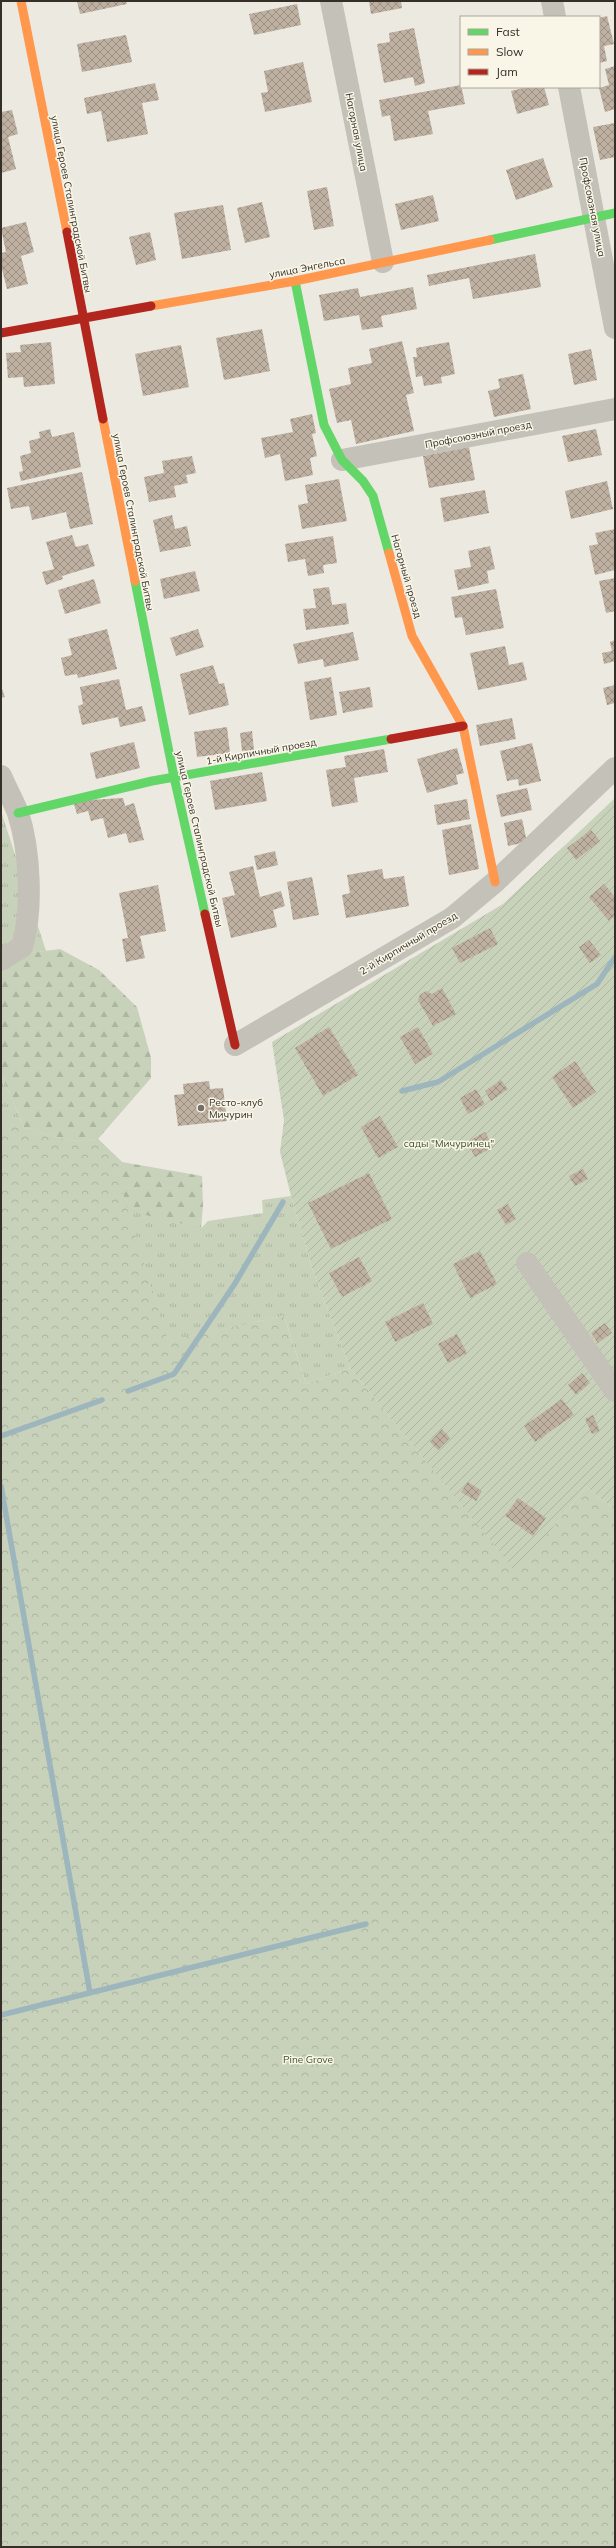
<svg xmlns="http://www.w3.org/2000/svg" width="616" height="2548" font-family="Mulish,sans-serif">
	<style>
		.grass { fill: url(#grass-tufts) }
		.forest { fill: url(#forest-firs) }
		.park { fill: url(#park-crowns) }
		.garden { fill: url(#garden-furrows) }
		.lines { fill: none; stroke-linecap: round; stroke-linejoin: round }
		.stream { stroke: #9db5bc; stroke-width: 5.5 }
		.building { fill: url(#building-cross-hatch) }
		.street { stroke: #c4c1b9; stroke-width: 22 }
		.fast { stroke: #63d668; stroke-width: 9 }
		.slow { stroke: #ff974d; stroke-width: 9 }
		.jam { stroke: #b3261e; stroke-width: 9 }
		.poi-dot { fill: #757068; stroke: #f9f5e7; stroke-width: 1.5 }
		.labels { text-anchor: middle; stroke-width: 3; stroke-linejoin: round; paint-order: stroke }
		.street-label { font-size: 10px; fill: #352f27; stroke: #f9f5e7 }
		.poi-label { font-size: 10px; fill: #352f27; stroke: #f9f5e7; text-anchor: start }
		.park-label { font-size: 10px; fill: #3b532c; stroke: #f9f5e7 }
	</style>
	<defs>
		<pattern id="grass-tufts" width="24" height="20" patternUnits="userSpaceOnUse"><rect width="24" height="20" fill="#c8d2ba"/><path d="M3 7l-1-3M5 7V3M7 7l1-3M15 17l-1-3M17 17v-4M19 17l1-3" fill="none" stroke="#acb5a0"/></pattern>
		<pattern id="forest-firs" width="22" height="20" patternUnits="userSpaceOnUse"><rect width="22" height="20" fill="#c8d2ba"/><path d="M5 1l3.5 6h-7zM16 11l3.5 6h-7z" fill="#acb5a0"/></pattern>
		<pattern id="park-crowns" width="20" height="18" patternUnits="userSpaceOnUse"><rect width="20" height="18" fill="#c8d2ba"/><path d="M2 6a3 3 0 1 1 6 0M12 15a3 3 0 1 1 6 0" fill="none" stroke="#acb5a0"/></pattern>
		<pattern id="garden-furrows" width="10" height="10" patternUnits="userSpaceOnUse"><rect width="10" height="10" fill="#c8d2ba"/><path d="M-1 1l2-2M0 10L10 0M9 11l2-2" fill="none" stroke="#acb5a0"/></pattern>
		<pattern id="building-cross-hatch" width="8" height="8" patternUnits="userSpaceOnUse"><rect width="8" height="8" fill="#bfb1a2"/><path d="M0 0l8 8M0 8l8-8" fill="none" stroke="#9c9084"/></pattern>
	</defs>
	<rect width="100%" height="100%" fill="#ece9e0"/>
	<!-- grass -->
	<path class="grass" d="M1,811L46,951L21,954L1,974Z
		M1,1073L24,1128L71,1141L98,1139L122,1162L116,1173L201,1228L208,1221L263,1213L262,1200L291,1196L313,1271L350,1368L306,1384L284,1316L60,1365L1,1234Z"/>
	<!-- forest -->
	<path class="forest" d="M60,949L99,970L137,1007L151,1058V1078L98,1139L71,1141L24,1128L1,1073V974L21,954Z
		M122,1162L202,1176L203,1206L201,1228L129,1211L116,1173Z"/>
	<!-- park -->
	<path class="park" d="M1,1122L71,1141L98,1139L122,1162L116,1173L168,1341L284,1316L306,1384L350,1368L516,1571L586,1487L615,1510V2547H1Z"/>
	<!-- garden -->
	<path class="garden" d="M615,798V1510L586,1487L516,1572L350,1368L313,1271L291,1196L280,1152L284,1120L272,1042L503,904Z"/>
	<g class="lines">
		<!-- stream -->
		<path class="stream" d="M402,1091L438,1082L597,984L615,957
			M128,1391L174,1374L234,1285L283,1202
			M1,1436L102,1400
			M1,1486L90,1993
			M1,2015L366,1924"/>
	</g>
	<!-- building -->
	<path class="building" d="M77,1H126L127,4L80,14Z
		M369,1H401L402,8L371,14Z
		M297,4L301,25L254,35L249,14Z
		M607,16L614,44L604,46L607,61L599,63V18Z
		M414,28L425,83L415,86L413,77L384,83L377,44L390,42L389,33Z
		M126,35L132,62L82,72L77,44Z
		M303,62L312,102L265,112L261,93L268,92L264,71Z
		M615,66V109L605,112L599,88L609,85L605,69Z
		M155,83L159,100L142,103L148,134L107,142L101,111L87,114L84,98Z
		M461,85L465,104L428,111L433,134L394,141L390,115L382,117L379,100Z
		M527,87H544L549,105L517,114L511,91Z
		M12,110L18,134L8,137L16,169L1,173V112Z
		M615,123V157L600,160L593,127Z
		M543,158L553,187L516,200L506,170Z
		M327,187L334,226L314,230L307,191Z
		M433,195L439,221L401,230L395,204Z
		M262,202L270,237L245,243L237,208Z
		M223,205L231,250L182,259L174,213Z
		M26,222L34,252L21,256L28,284L7,289L1,265V253L6,252L1,228Z
		M150,232L156,260L136,265L129,237Z
		M535,254L541,287L473,299L469,278L429,286L427,275Z
		M413,287L417,309L381,316L383,327L362,330L359,315L324,321L319,295L358,288L360,297Z
		M262,329L270,371L224,380L216,338Z
		M402,341L414,393L406,395L414,431L356,444L351,420L337,423L329,389L351,384L348,368L372,363L369,349Z
		M51,342L55,384L24,387L23,377L8,378L6,353L21,352L20,345Z
		M449,342L455,374L441,377L442,383L424,386L422,376L416,377L413,357H417L416,348Z
		M181,345L189,387L143,396L135,354Z
		M591,349L597,380L574,385L568,354Z
		M523,374L531,409L494,417L488,391L500,388L498,379Z
		M312,414L316,433L312,434L317,456L310,458L313,475L285,481L280,454L265,458L261,438L293,432L290,419Z
		M50,429L52,437L74,432L81,467L21,481L19,472L23,471L20,456L31,453L29,441L40,438L39,432Z
		M596,429L602,455L568,462L562,436Z
		M469,447L475,480L429,488L423,456Z
		M192,456L196,473L186,475L188,483L174,486L176,497L149,502L144,477L164,473L162,461Z
		M82,472L93,524L70,529L66,512L32,520L29,506L11,509L7,488Z
		M339,479L347,521L302,529L298,505L308,503L305,485Z
		M607,481L613,509L571,519L565,491Z
		M485,490L489,513L444,522L440,498Z
		M172,515L175,529L187,526L191,546L160,552L153,520Z
		M615,529V570L595,575L589,546L598,544L595,533Z
		M72,535L76,547L88,544L95,566L62,576L63,579L46,585L42,572L54,569L46,542Z
		M333,536L337,563L323,565L324,573L308,576L305,559L288,562L285,544Z
		M490,546L495,569L487,571L489,583L458,590L454,570L471,567L468,551Z
		M195,571L200,591L164,599L160,579Z
		M615,578V611L606,613L599,581Z
		M94,579L101,603L65,614L58,590Z
		M329,587L332,605L346,603L349,624L306,630L303,609L316,608L313,589Z
		M496,589L504,628L466,635L462,617L455,618L451,597Z
		M107,629L117,669L78,678L77,674L65,676L61,658L72,655L68,639Z
		M198,629L204,647L176,656L170,638Z
		M353,632L359,660L324,667L323,659L298,664L293,644Z
		M615,640V661L604,664L602,653L612,651L610,642Z
		M505,646L509,665L523,662L527,680L478,690L470,653Z
		M213,665L219,684L224,683L229,705L189,715L180,674Z
		M331,677L337,715L310,720L304,682Z
		M119,679L126,710L142,706L146,721L120,727L118,717L82,725L78,706L83,704L80,687Z
		M615,685V703L607,705L603,688Z
		M1,686L5,697L1,698Z
		M370,687L373,707L343,713L339,692Z
		M512,718L516,739L480,746L476,725Z
		M227,727L230,753L197,757L194,732Z
		M252,731L254,750L242,751L240,733Z
		M134,742L140,768L96,779L90,753Z
		M532,743L541,781L519,786L518,779L507,781L500,751Z
		M457,748L464,773L456,775L458,784L427,793L417,759Z
		M384,749L388,772L354,778L358,802L332,807L326,770L346,767L344,756Z
		M262,772L267,801L215,810L210,781Z
		M527,788L532,810L501,817L496,795Z
		M123,798L125,806L134,803L144,840L129,843L126,833L108,838L103,818L91,821L88,811L77,814L73,801Z
		M467,799L470,819L437,825L434,805Z
		M522,819L527,842L508,846L504,823Z
		M471,824L479,869L449,875L442,830Z
		M591,830L600,841L576,860L567,848Z
		M275,851L278,865L257,870L254,856Z
		M253,866L260,897L281,891L285,906L273,910L277,927L231,938L222,898L235,895L229,872Z
		M382,869L384,879L404,876L409,906L346,918L342,895L350,893L347,875Z
		M312,877L319,915L293,920L287,882Z
		M604,884L615,897V916L609,921L589,897Z
		M158,885L166,931L140,936L145,958L126,962L122,939L128,938L119,893Z
		M490,928L498,944L460,963L452,948Z
		M589,940L601,955L590,963L579,947Z
		M442,988L456,1014L433,1026L418,1000L420,995L426,991L432,994Z
		M329,1027L358,1075L323,1096L295,1048Z
		M418,1027L433,1054L415,1064L400,1037Z
		M575,1061L596,1092L573,1108L552,1077Z
		M501,1080L508,1089L491,1101L485,1091Z
		M209,1081L210,1089L223,1088L227,1121L178,1126L174,1095L184,1094L183,1084Z
		M476,1089L485,1104L468,1114L460,1098Z
		M380,1116L398,1147L378,1158L361,1127Z
		M485,1132L493,1147L475,1157L467,1142Z
		M583,1169L588,1179L575,1186L569,1176Z
		M369,1173L392,1219L331,1249L308,1203Z
		M508,1204L516,1219L506,1225L497,1210Z
		M480,1251L497,1284L470,1298L453,1264Z
		M359,1257L372,1281L342,1297L329,1273Z
		M423,1303L433,1324L395,1342L385,1322Z
		M605,1323L612,1333L598,1343L591,1333Z
		M457,1334L467,1353L448,1363L438,1344Z
		M582,1373L590,1383L576,1395L568,1385Z
		M562,1399L574,1415L535,1442L524,1426Z
		M593,1415L600,1431L592,1434L585,1419Z
		M442,1429L450,1438L438,1450L430,1442Z
		M468,1482L482,1491L476,1501L461,1492Z
		M518,1498L546,1518L533,1536L505,1516Z"/>
	<g class="lines">
		<!-- street -->
		<path class="street" d="M331,1L383,262
			M552,1L555,17
			M569,87L615,328
			M342,460L615,409
			M1,776C6,788 13,800 18,813C30,850 33,910 22,947L1,960
			M235,1045L452,918L495,882L615,768
			M527,1263L615,1391"/>
		<!-- fast -->
		<path class="fast" d="M490,240L615,213
			M295,281L324,425L342,460L363,481L373,496L389,553
			M135,581L174,777L205,914
			M18,813L152,781L391,739"/>
		<!-- slow -->
		<path class="slow" d="M21,1L67,232
			M151,306L295,281L490,240
			M103,419L135,581
			M389,553L412,636L463,726L495,882"/>
		<!-- jam -->
		<path class="jam" d="M67,232L103,419
			M1,333L151,306
			M391,739L463,726
			M205,914L235,1045"/>
	</g>
	<!-- markers -->
	<circle class="poi-dot" cx="201" cy="1108" r="4"/>
	<g class="labels">
		<!-- street labels -->
		<g class="street-label">
			<text transform="translate(357 132) rotate(79)" y="4">Нагорная улица</text>
			<text transform="translate(72 204) rotate(79)" y="4">улица Героев Сталинградской Битвы</text>
			<text transform="translate(593 207) rotate(79)" y="4">Профсоюзная улица</text>
			<text transform="translate(307 267) rotate(-11)" y="4">улица Энгельса</text>
			<text transform="translate(478 434) rotate(-11)" y="4">Профсоюзный проезд</text>
			<text transform="translate(134 522) rotate(79)" y="4">улица Героев Сталинградской Битвы</text>
			<text transform="translate(407 576) rotate(74)" y="4">Нагорный проезд</text>
			<text transform="translate(261 751) rotate(-10)" y="4">1-й Кирпичный проезд</text>
			<text transform="translate(200 839) rotate(77)" y="4">улица Героев Сталинградской Битвы</text>
			<text transform="translate(408 943) rotate(-31)" y="4">2-й Кирпичный проезд</text>
		</g>
		<!-- poi labels -->
		<g class="poi-label">
			<text x="209" y="1106">Ресто-клуб<tspan x="209" dy="12">Мичурин</tspan></text>
		</g>
		<!-- park labels -->
		<g class="park-label">
			<text x="449" y="1147">сады "Мичуринец"</text>
			<text x="308" y="2063">Pine Grove</text>
		</g>
	</g>
	<!-- border -->
	<rect width="616" height="2548" fill="none" stroke="#352f27" stroke-width="4"/>
	<!-- legend -->
	<rect x="460" y="16" width="140" height="72" fill="#f9f5e7" stroke="#aba69a"/>
	<rect x="468" y="29" width="20" height="6" fill="#63d668" stroke="#aba69a"/>
	<text x="496" y="36" font-size="12" fill="#352f27">Fast</text>
	<rect x="468" y="49" width="20" height="6" fill="#ff974d" stroke="#aba69a"/>
	<text x="496" y="56" font-size="12" fill="#352f27">Slow</text>
	<rect x="468" y="69" width="20" height="6" fill="#b3261e" stroke="#aba69a"/>
	<text x="496" y="76" font-size="12" fill="#352f27">Jam</text>
</svg>
